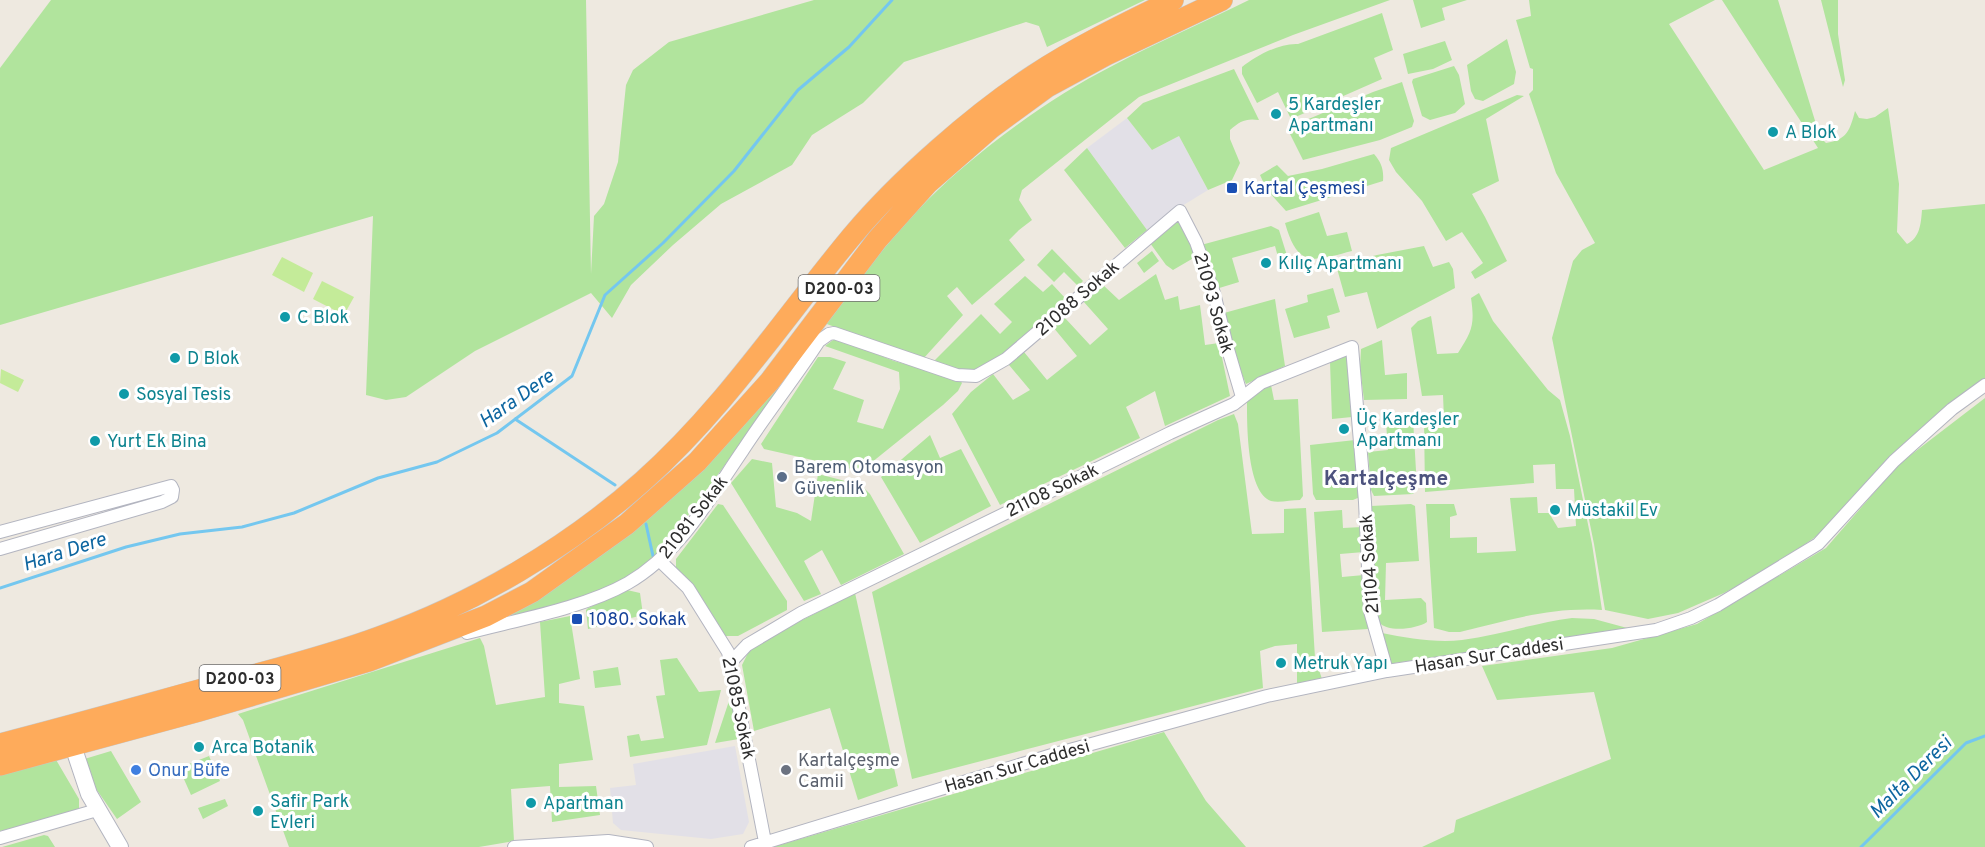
<svg xmlns="http://www.w3.org/2000/svg" width="1985" height="847" font-family="Overpass,sans-serif">
	<style>
		.industrial { fill: #e2e0e7 }
		.green { fill: #b1e49d }
		.pitch { fill: #c4eb99 }
		.lines { fill: none; stroke-linecap: round; stroke-linejoin: round }
		.stream { stroke: #74c7ef; stroke-width: 3 }
		.street-casing { stroke: #b3b5c0; stroke-width: 14 }
		.secondary-casing { stroke: #b3b5c0; stroke-width: 18 }
		.highway-casing { stroke: #c8c8c8; stroke-width: 22 }
		.street { stroke: #fff; stroke-width: 12 }
		.secondary { stroke: #fff; stroke-width: 16 }
		.highway { stroke: #feab5b; stroke-width: 21 }
		.culture-dot { fill: #0f9aa8; stroke: #fff; stroke-width: 2 }
		.transit-dot { fill: #1a4fb4; stroke: #fff; stroke-width: 2 }
		.service-dot { fill: #5c6f8a; stroke: #fff; stroke-width: 2 }
		.shop-dot { fill: #3f7fe0; stroke: #fff; stroke-width: 2 }
		.worship-dot { fill: #6b7280; stroke: #fff; stroke-width: 2 }
		.labels { text-anchor: middle; stroke-width: 6; stroke-linejoin: round; paint-order: stroke }
		.shield { fill: #fff; stroke: #6c6c6c; stroke-width: 1.5 }
		.shield-label { font-size: 16px; font-weight: bold; fill: #2d2d2d }
		.culture-label { font-size: 18px; fill: #0d838f; stroke: #fff; text-anchor: start }
		.transit-label { font-size: 18px; fill: #164399; stroke: #fff; text-anchor: start }
		.street-label { font-size: 18px; fill: #2d2d2d; stroke: #fff }
		.service-label { font-size: 18px; fill: #4e5e75; stroke: #fff; text-anchor: start }
		.worship-label { font-size: 18px; fill: #5b616d; stroke: #fff; text-anchor: start }
		.shop-label { font-size: 18px; fill: #366cbe; stroke: #fff; text-anchor: start }
		.water-label { font-size: 20px; font-style: italic; fill: #0e66a0; stroke: #fff }
		.quarter-label { font-size: 21px; font-weight: bold; fill: #4d537e; stroke: #fff }
	</style>
	<rect width="100%" height="100%" fill="#eee9e0"/>
	<!-- industrial -->
	<path class="industrial" d="M1127,118L1152,150L1179,136L1208,190L1182,206L1147,230L1087,148Z
		M735,746L749,822L743,834L711,839L621,830L613,823L610,788L636,785L633,764Z"/>
	<!-- green -->
	<path class="green" d="M51,0H586L591,274L594,216L604,204L618,162L626,85L633,70L669,42L814,0H1145L1047,47L1039,26L1026,22L904,62L863,103L812,135L792,165L721,204L673,245L631,285L612,318L591,293L475,351L406,397L386,400L366,395L373,216L0,325V68Z
		M1249,0H1390L1293,35L1139,97L1022,190L1019,200L1032,220L1019,230L1009,240L1025,260L972,305L957,287L947,296L963,315L923,359L824,323C867,270 908,214 960,170C1007,130 1059,93 1114,65C1158,42 1204,22 1249,0Z
		M1413,0H1467L1442,8L1445,20L1421,28Z
		M1529,0H1715L1669,24L1764,170L1818,148L1722,0H1778L1820,137L1826,143C1847,140 1850,130 1855,111L1859,118L1867,119L1875,117L1888,108L1899,184L1897,232L1907,244C1920,238 1921,223 1922,210L1985,204V381L1954,401L1888,458L1821,533L1771,568L1724,593L1678,613L1648,619L1605,610L1594,544L1552,338L1573,261L1582,250L1595,243L1556,173L1529,94L1533,90V69L1530,68L1516,20L1531,16Z
		M1821,0H1838V34L1845,80L1843,87Z
		M1382,13L1393,50L1374,58L1382,79L1291,119L1278,92L1257,103L1242,74V67C1256,56 1279,43 1298,44Z
		M1507,39L1516,72L1514,84L1483,101L1475,99L1471,91L1467,65Z
		M1445,41L1452,60L1433,69L1408,74L1403,54Z
		M1454,66L1459,75L1465,104L1455,113L1430,120L1422,116L1412,82L1413,79Z
		M1234,69L1259,120C1246,118 1240,121 1230,130V139L1240,163L1232,180L1208,190L1179,136L1152,150L1127,118L1143,103Z
		M1402,82L1414,121L1412,127L1380,140L1303,160L1287,128L1373,92Z
		M1517,95L1524,96L1486,119L1499,181L1472,194L1485,217L1507,261L1475,279L1471,272L1483,263L1462,232L1446,241L1422,201L1396,172L1389,160L1391,148Z
		M1087,148L1147,230L1125,248L1064,170Z
		M1374,154C1381,162 1384,169 1383,181L1286,211L1267,190L1260,175L1277,165L1288,176L1322,169Z
		M1319,212L1327,236L1347,232L1352,251C1313,261 1298,269 1285,223Z
		M1182,222L1197,256L1173,270L1166,265L1150,243L1175,223Z
		M1271,226L1279,230L1289,262L1281,268L1275,246L1232,258L1239,282L1216,289L1201,245Z
		M1424,246L1433,267L1449,262L1453,269L1455,288L1377,329L1367,292L1345,297L1336,265L1377,255Z
		M1052,249L1083,281L1078,286L1064,272L1054,282L1037,265Z
		M1152,251L1159,261L1144,273L1137,263Z
		M1156,274L1165,300L1178,296L1180,310L1200,305L1205,345L1219,343L1230,396L1165,426L1155,391L1126,407L1140,438L1000,505L952,414L971,392L993,374L1013,400L1030,390L1009,365L1024,352L1047,380L1077,356L1053,327L1065,318L1090,345L1108,329L1083,301L1102,284L1119,300Z
		M1025,276L1043,292L1052,284L1066,299L993,363C970,376 961,371 937,365L935,360L981,314L1000,334L1012,322L994,304Z
		M1333,288L1340,312L1327,316L1330,328L1294,338L1285,309L1308,302L1307,295Z
		M1479,293L1493,321L1548,390L1560,400L1570,436L1592,544L1602,610C1550,607 1509,620 1460,632H1449L1434,628L1426,504H1454L1457,515L1450,517V538L1477,537V553L1516,551L1510,498L1537,497L1538,513H1549L1558,528L1576,526L1574,489H1556L1555,464L1533,465L1534,483L1425,492L1424,420L1444,419L1443,395L1422,396L1411,328L1418,321L1431,316L1437,354L1458,353C1472,331 1475,325 1471,298Z
		M1275,299L1285,366L1246,384L1234,355L1224,313Z
		M839,339L894,361L959,379L962,383L958,391L943,405L861,471L764,449L761,444L818,357H830L846,362L833,389L864,400L857,422L883,429L900,389L899,372L825,346L833,340Z
		M1382,340L1385,375L1407,373V399L1364,400L1360,367L1361,349Z
		M1350,354L1352,417L1332,419L1330,362Z
		M785,374L790,376L659,555L625,580L571,601L487,622L546,590Z
		M1271,385L1274,400L1298,399L1303,496L1300,500C1291,500 1279,503 1271,501C1246,492 1247,421 1247,398L1257,390Z
		M1985,398V847H1422L1454,832L1456,820L1611,759L1594,692L1497,700L1482,666L1612,648L1697,624L1826,548L1899,464Z
		M1234,414L1238,424L1252,534L1284,533V509L1306,508L1315,658L1322,679L1297,684V644L1275,646L1260,651L1263,688L912,779L872,592L1218,420Z
		M1413,419L1417,488L1413,494L1374,496L1371,490L1368,452L1388,450L1386,422Z
		M930,435L940,458L961,449L991,506L920,543L881,477Z
		M1355,440L1360,497L1353,500H1316L1313,494L1310,445Z
		M752,459L772,463L776,507L797,513L811,521L818,474L861,485L870,494L904,554L841,585L822,550L804,561L821,594L804,601L731,483Z
		M718,504L723,505L787,601V610L738,636H725L676,569V559Z
		M1411,504L1415,506L1419,561L1386,563L1385,600L1421,598L1426,603L1427,622C1417,629 1387,633 1379,622C1376,618 1376,611 1375,607L1371,506Z
		M1342,510L1343,528L1362,527L1364,552L1340,554L1342,577L1364,575L1368,629L1322,632L1314,512Z
		M627,590L640,593L643,615L588,629L586,610L588,608Z
		M855,593L898,786L858,800L830,708L754,731L742,665L749,651L763,640Z
		M570,616L580,679L559,684V703L584,706L593,760L559,764V787L596,786L600,815L552,822L550,786L511,789L514,841L479,847H289L243,720L238,714L480,638L484,646L496,705L545,697L540,622Z
		M1572,618L1594,619L1631,629L1388,664L1382,633C1407,638 1436,643 1462,640C1499,635 1535,623 1572,618Z
		M677,658L699,692L721,690L707,745L630,757L627,736L639,734L641,741L664,738L656,696L665,695L660,660Z
		M618,667L621,685L595,688L593,671Z
		M732,698L739,739L715,743L729,701Z
		M1164,732L1206,801L1246,847H773Z
		M111,751L141,802L117,819L85,773L81,760Z
		M209,756L220,781L191,795L179,768Z
		M55,758L79,799V808L67,815L0,831V774Z
		M225,799L228,806L203,819L198,808Z
		M44,835L48,836L55,847H2Z"/>
	<!-- pitch -->
	<path class="pitch" d="M282,257L313,273L304,292L272,275Z
		M322,281L354,297L344,315L313,299Z
		M1,369L24,380L18,392L0,383Z"/>
	<g class="lines">
		<!-- stream -->
		<path class="stream" d="M515,419L615,485
			M646,524L653,556
			M0,588L126,547L180,534L242,527L294,513L378,478L437,462L497,433L572,376L605,295L663,243L734,171L798,90L849,47L892,0
			M1861,847L1966,743L1985,736"/>
		<!-- street casing -->
		<g class="street-casing">
			<path id="street" d="M0,532L171,486L173,490L172,497L162,502L0,549
				M660,561L688,588L728,652L766,847
				M467,633C516,620 584,608 628,583C680,553 710,498 743,450C767,413 795,378 819,341L829,334L834,333L957,375L976,376L1006,359L1180,211L1196,242L1214,293L1227,346L1242,397
				M731,662L747,645L801,613L1170,433L1234,404L1261,383L1352,347L1365,502L1370,611L1387,671
				M0,838L97,810
				M514,847L608,841L647,847
				M751,847L1055,754L1267,696L1387,671L1656,630L1691,618L1718,605L1818,544L1894,461L1952,409L1985,385"/>
		</g>
		<!-- secondary casing -->
		<g class="secondary-casing">
			<path id="secondary" d="M73,746L89,794L120,847"/>
		</g>
		<!-- highway casing -->
		<g class="highway-casing">
			<path id="highway" d="M0,744C74,725 148,704 221,684C274,669 328,656 379,637C473,604 569,547 643,481C724,409 783,319 852,236C899,180 973,115 1034,75C1078,46 1126,23 1173,0
				M0,765L199,711L369,661L486,616L532,592L627,524L697,462L770,381L877,240L928,183L991,128L1047,87L1106,55L1222,0"/>
		</g>
		<!-- street -->
		<use href="#street" class="street"/>
		<!-- secondary -->
		<use href="#secondary" class="secondary"/>
		<!-- highway -->
		<use href="#highway" class="highway"/>
	</g>
	<!-- markers -->
	<g class="culture-dot">
		<circle cx="1276" cy="114" r="6"/>
		<circle cx="1773" cy="132" r="6"/>
		<circle cx="1266" cy="263" r="6"/>
		<circle cx="285" cy="317" r="6"/>
		<circle cx="175" cy="358" r="6"/>
		<circle cx="124" cy="394" r="6"/>
		<circle cx="1344" cy="429" r="6"/>
		<circle cx="95" cy="441" r="6"/>
		<circle cx="1555" cy="510" r="6"/>
		<circle cx="1281" cy="663" r="6"/>
		<circle cx="199" cy="747" r="6"/>
		<circle cx="531" cy="803" r="6"/>
		<circle cx="258" cy="811" r="6"/>
	</g>
	<g class="transit-dot">
		<rect x="1226" y="182" width="12" height="12" rx="3"/>
		<rect x="571" y="613" width="12" height="12" rx="3"/>
	</g>
	<circle class="service-dot" cx="782" cy="477" r="6"/>
	<circle class="shop-dot" cx="136" cy="770" r="6"/>
	<circle class="worship-dot" cx="786" cy="770" r="6"/>
	<g class="labels">
		<!-- shield labels -->
		<g class="shield">
			<rect x="798.5" y="275" width="81" height="26" rx="4.5"/>
			<rect x="199.5" y="665" width="81" height="26" rx="4.5"/>
		</g>
		<g class="shield-label">
			<text x="839" y="294">D200-03</text>
			<text x="240" y="684">D200-03</text>
		</g>
		<!-- culture labels -->
		<g class="culture-label">
			<text x="1288" y="110">5 Kardeşler<tspan x="1288" dy="21">Apartmanı</tspan></text>
			<text x="1785" y="138">A Blok</text>
			<text x="1278" y="269">Kılıç Apartmanı</text>
			<text x="297" y="323">C Blok</text>
			<text x="187" y="364">D Blok</text>
			<text x="136" y="400">Sosyal Tesis</text>
			<text x="1356" y="425">Üç Kardeşler<tspan x="1356" dy="21">Apartmanı</tspan></text>
			<text x="107" y="447">Yurt Ek Bina</text>
			<text x="1567" y="516">Müstakil Ev</text>
			<text x="1293" y="669">Metruk Yapı</text>
			<text x="211" y="753">Arca Botanik</text>
			<text x="270" y="807">Safir Park<tspan x="270" dy="21">Evleri</tspan></text>
			<text x="543" y="809">Apartman</text>
		</g>
		<!-- transit labels -->
		<g class="transit-label">
			<text x="1244" y="194">Kartal Çeşmesi</text>
			<text x="589" y="625">1080. Sokak</text>
		</g>
		<!-- street labels -->
		<g class="street-label">
			<text transform="translate(1077 298) rotate(-41)" y="6">21088 Sokak</text>
			<text transform="translate(1214 303) rotate(74)" y="6">21093 Sokak</text>
			<text transform="translate(1052 490) rotate(-26)" y="6">21108 Sokak</text>
			<text transform="translate(693 517) rotate(-52)" y="6">21081 Sokak</text>
			<text transform="translate(1369 564) rotate(-94)" y="6">21104 Sokak</text>
			<text transform="translate(1489 655) rotate(-9)" y="6">Hasan Sur Caddesi</text>
			<text transform="translate(739 708) rotate(78)" y="6">21085 Sokak</text>
			<text transform="translate(1017 766) rotate(-16)" y="6">Hasan Sur Caddesi</text>
		</g>
		<!-- service labels -->
		<g class="service-label">
			<text x="794" y="473">Barem Otomasyon<tspan x="794" dy="21">Güvenlik</tspan></text>
		</g>
		<!-- worship labels -->
		<g class="worship-label">
			<text x="798" y="766">Kartalçeşme<tspan x="798" dy="21">Camii</tspan></text>
		</g>
		<!-- shop labels -->
		<g class="shop-label">
			<text x="148" y="776">Onur Büfe</text>
		</g>
		<!-- water labels -->
		<g class="water-label">
			<text transform="translate(516 398) rotate(-35)" y="7">Hara Dere</text>
			<text transform="translate(64 551) rotate(-18)" y="7">Hara Dere</text>
			<text transform="translate(1910 777) rotate(-45)" y="7">Malta Deresi</text>
		</g>
		<!-- quarter labels -->
		<g class="quarter-label">
			<text x="1386" y="485">Kartalçeşme</text>
		</g>
	</g>
</svg>
